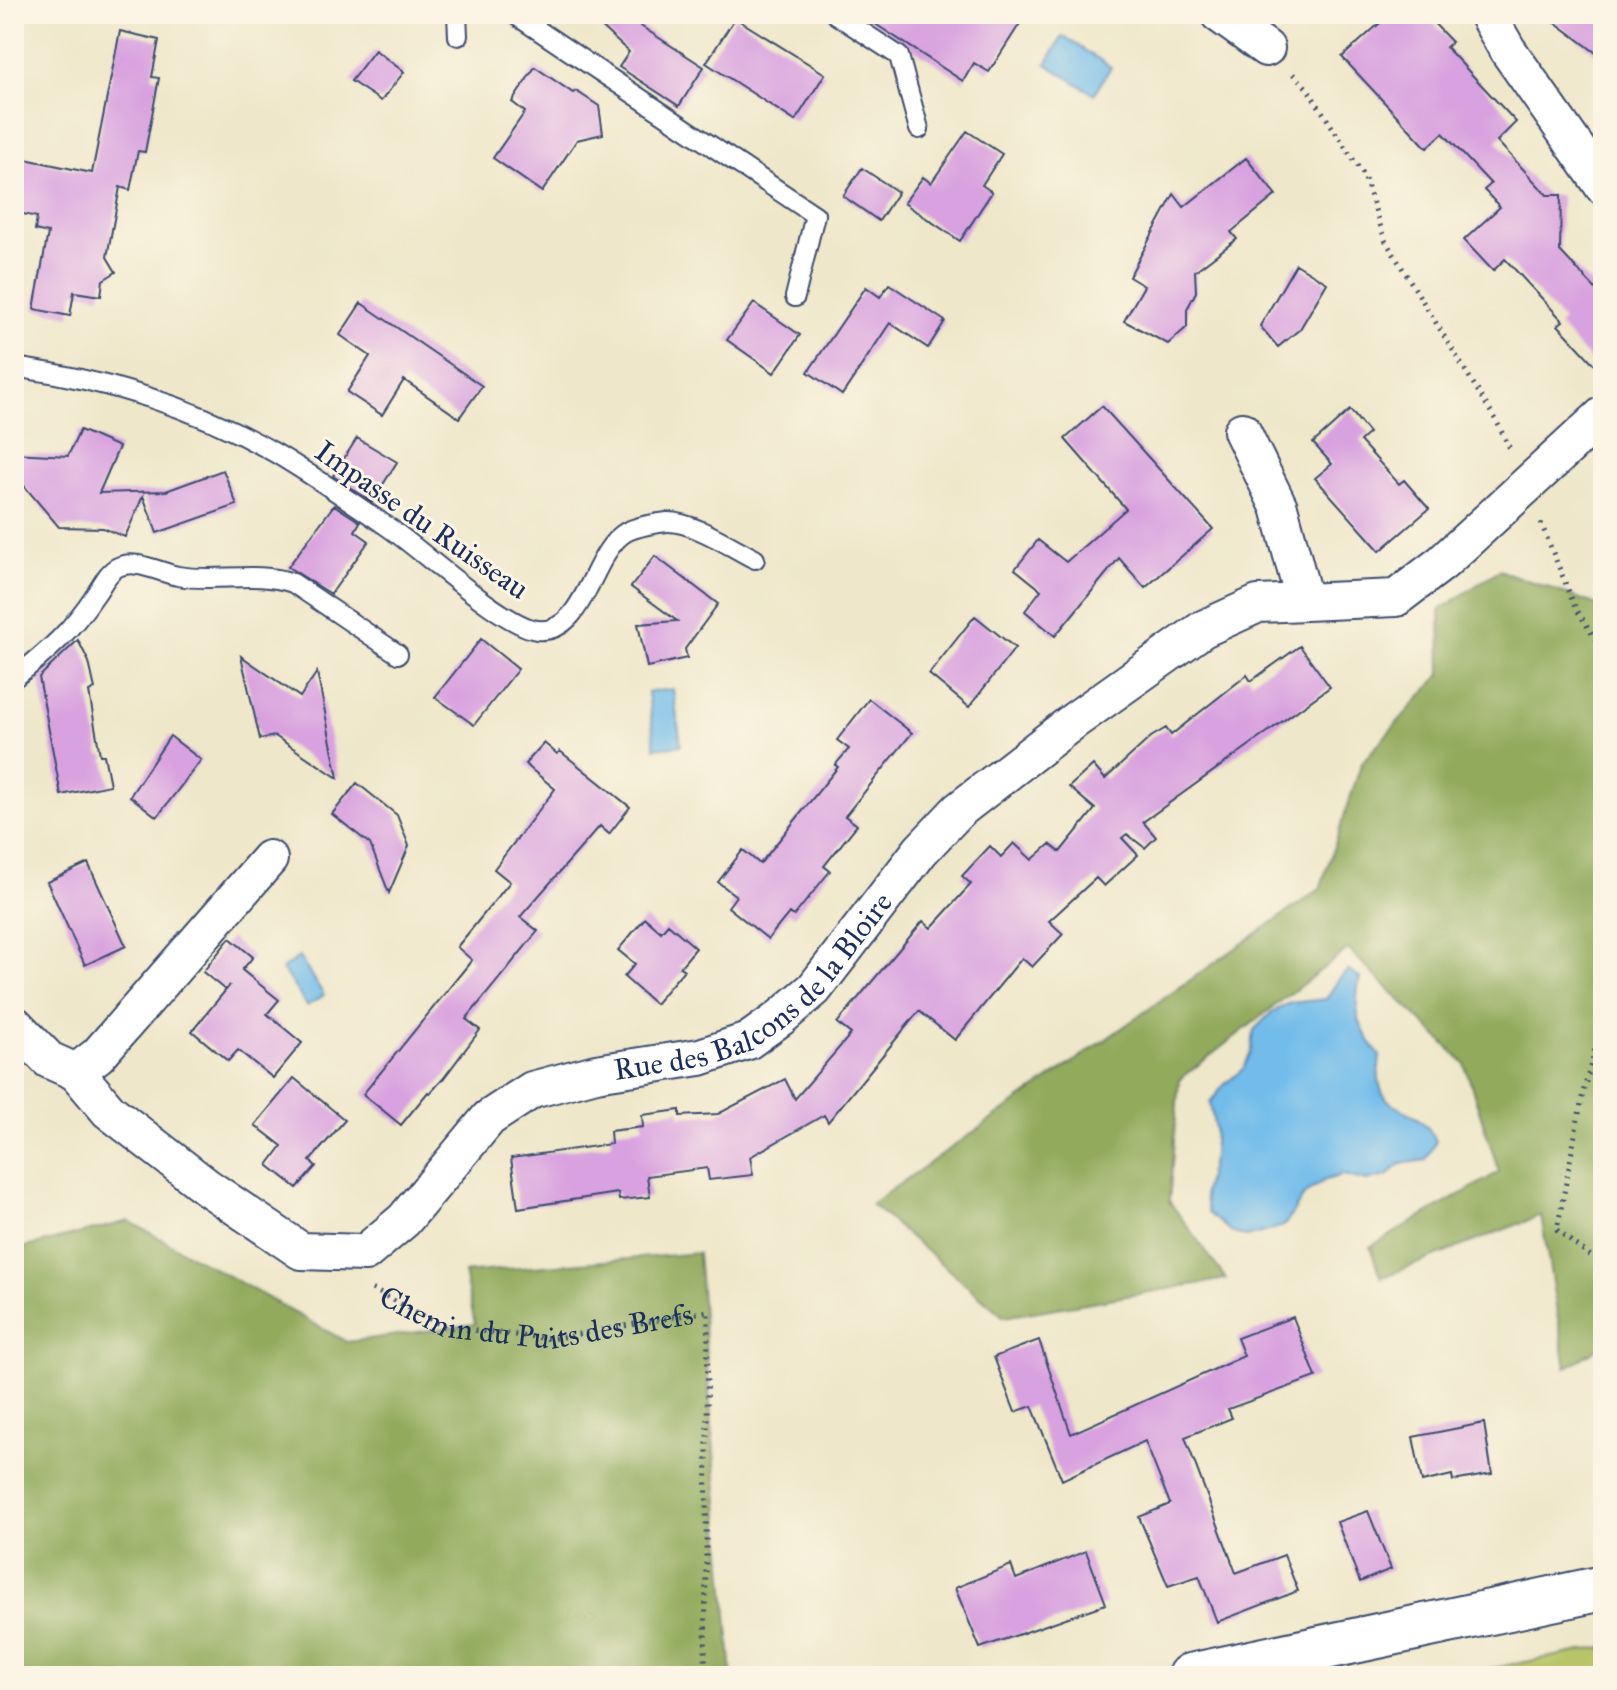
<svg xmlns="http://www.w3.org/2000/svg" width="1617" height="1690" font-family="'IM FELL Great Primer',serif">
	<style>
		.green { fill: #b7c567; stroke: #697a62; stroke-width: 2 }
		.forest { fill: #91aa5c; stroke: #566c5d; stroke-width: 2 }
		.water { fill: #71bcea; stroke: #4676a4; stroke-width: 2 }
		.building { fill: #d8a1df }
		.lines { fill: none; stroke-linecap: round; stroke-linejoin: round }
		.lane-casing { stroke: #3b4b6e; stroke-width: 22 }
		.street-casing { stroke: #3b4b6e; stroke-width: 40 }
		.secondary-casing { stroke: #3b4b6e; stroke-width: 48 }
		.path { stroke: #3b4b6e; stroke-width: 5; stroke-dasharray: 2 6; stroke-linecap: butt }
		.lane { stroke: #fff; stroke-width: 18 }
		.street { stroke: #fff; stroke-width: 36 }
		.secondary { stroke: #fff; stroke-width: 44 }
		.labels { text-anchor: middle; stroke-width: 6; stroke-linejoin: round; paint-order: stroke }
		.street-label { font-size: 30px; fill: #1b2f5e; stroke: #fcf5e5 }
	</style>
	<rect width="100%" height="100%" fill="#fcf5e5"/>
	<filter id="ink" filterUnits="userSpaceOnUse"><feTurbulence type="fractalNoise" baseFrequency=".0125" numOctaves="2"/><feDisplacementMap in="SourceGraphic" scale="16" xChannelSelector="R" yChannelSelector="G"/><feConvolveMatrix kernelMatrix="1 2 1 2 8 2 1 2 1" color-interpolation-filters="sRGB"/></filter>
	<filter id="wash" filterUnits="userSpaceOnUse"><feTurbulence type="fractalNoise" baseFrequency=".006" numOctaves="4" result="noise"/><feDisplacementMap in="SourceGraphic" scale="32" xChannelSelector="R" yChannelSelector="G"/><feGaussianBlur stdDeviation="1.8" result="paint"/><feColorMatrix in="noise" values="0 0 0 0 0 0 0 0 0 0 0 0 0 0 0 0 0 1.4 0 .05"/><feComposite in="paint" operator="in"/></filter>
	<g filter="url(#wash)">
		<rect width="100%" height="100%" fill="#eee7c9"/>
		<!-- green -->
		<path class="green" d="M1603,1647V1676H1453Z"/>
		<!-- forest -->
		<path class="forest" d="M1499,570L1603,607V1345L1566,1368L1541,1215L1381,1278L1370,1247L1499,1172L1464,1063L1348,949L1179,1080L1169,1201L1226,1279L1004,1317L871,1204L1320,889L1362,762L1441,674L1440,610Z
			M129,1221L347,1342L475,1324L464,1273L698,1253L732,1676H14V1250Z"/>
		<!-- water -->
		<path class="water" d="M1063,36L1111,67L1094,94L1046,64Z
			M673,689L681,745L655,748L648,692Z
			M299,957L324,995L307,1006L282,969Z
			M1348,970L1360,978C1352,1011 1359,1029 1380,1056C1370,1122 1415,1096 1436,1141L1426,1160L1400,1164L1387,1176L1366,1181L1343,1175L1325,1180L1305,1194L1284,1226L1248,1237L1233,1233L1208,1213L1204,1193L1213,1156L1215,1129L1210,1103L1224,1085L1244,1068L1252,1049L1254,1030L1272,1012L1290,1003L1326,999L1339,979Z"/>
		<g id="blocks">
			<!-- building -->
			<path class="building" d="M587,14H622L704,67L679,106L619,67L629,52Z
				M860,14H1026L989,72L974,63L963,81Z
				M1390,14H1425L1452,42L1446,47L1516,122L1497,141L1547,195H1561L1560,251L1603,297V374L1558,325L1563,321L1505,259L1493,271L1464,240L1500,207L1484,190L1491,184L1443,133L1427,148L1342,57Z
				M1544,14H1603V58Z
				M735,18L825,74L795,121L706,63Z
				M120,31L159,40L152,77L159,78L145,152L138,151L130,190L120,187L107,257L116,272L103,280L101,296L74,292L70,316L34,309L48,233L35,230L37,217L14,212V186L20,158L92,173Z
				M375,50L404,72L381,101L351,81Z
				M535,67L573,93L576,91L599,106L603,134L577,140L542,192L493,158L525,112L512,102Z
				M967,131L1002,154L982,185L992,192L960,241L904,203L923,177L931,183Z
				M1246,158L1276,195L1231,232L1237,239L1195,271L1196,292L1187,309V327L1168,344L1124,321L1144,286L1129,277L1174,194L1184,207Z
				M862,168L898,192L879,221L843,196Z
				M1296,264L1327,283L1300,329L1278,347L1260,326Z
				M889,284L945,321L928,348L890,323L842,395L808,372L866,287L880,297Z
				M361,303L482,386L459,418L404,380L382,415L347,392L370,356L340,335Z
				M754,303L800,335L774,373L727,340Z
				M1102,406L1213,529L1145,588L1119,558L1055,636L1025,611L1041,590L1015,569L1038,540L1066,562L1126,509L1065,439Z
				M1350,410L1369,433L1360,441L1399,484L1404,480L1429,509L1380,551L1315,478L1332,464L1313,443Z
				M80,430L119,447L99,493L166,491L223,470L237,505L157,533L143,496L125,537L103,528L59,527L14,474V453L68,456Z
				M357,438L397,462L372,502L333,476Z
				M334,505L360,522L355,531L369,541L331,594L288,567Z
				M655,556L718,604L685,649L687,658L647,667L638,624L677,621L631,587Z
				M975,616L1015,648L969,707L929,674Z
				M481,639L518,669L474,725L435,697Z
				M78,640L89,662L95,689L89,692L100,755H104L110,785L61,795L39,677Z
				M1300,646L1330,687L1143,822L1156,837L1145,848L1127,834L1122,838L1138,855L1104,886L1096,878L1049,921L1063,934L1032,967L1022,958L955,1040L919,1011L828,1122L824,1115L750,1157L753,1175L709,1180L707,1168L647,1176L650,1197L619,1200L618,1193L518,1208L511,1158L611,1144L610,1131L643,1127L642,1115L680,1110V1116L718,1114L785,1079L795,1099L851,1034L837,1023L923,921L931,928L971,884L962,876L990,846L1001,857L1014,843L1032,860L1050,844L1060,852L1095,809L1069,787L1093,765L1105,779L1151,737L1166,728L1171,735L1247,675L1251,681Z
				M241,656L300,697L317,672L338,778L275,736L260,739Z
				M869,699L912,733L845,816L857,825L824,866L830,871L794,916L789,913L768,939L728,907L736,896L718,882L743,850L760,864L838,767L835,765L849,749L837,740Z
				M170,736L201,760L157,817L130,796Z
				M544,743L557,754L560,751L630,807L609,834L600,826L520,917L538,931L466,1019L480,1030L443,1079L430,1093L428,1092L401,1125L363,1094L472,960L457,947L510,882L494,869L555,789L525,764Z
				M357,783L397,815L409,846L389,893L370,844L332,814Z
				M88,863L126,946L85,965L47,882Z
				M645,918L661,932L668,924L696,948L680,967L684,970L655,1004L624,977L635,964L618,950Z
				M230,938L253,957L242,970L279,1000L267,1014L302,1043L273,1078L238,1050L228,1061L192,1031L230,985L225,990L203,972Z
				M294,1078L345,1120L310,1161L316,1166L297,1188L268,1165L282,1146L255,1125Z
				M1293,1317L1316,1377L1228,1409L1232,1418L1185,1437L1236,1573L1284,1555L1298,1591L1217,1622L1199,1576L1168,1586L1139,1517L1170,1504L1145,1441L1062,1480L1032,1406L1015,1412L994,1357L1039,1340L1071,1434L1244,1356L1237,1338Z
				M1484,1423L1492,1474L1453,1481L1452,1475L1422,1482L1413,1437Z
				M1368,1511L1391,1569L1360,1582L1337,1522Z
				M1086,1551L1106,1604L980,1648L955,1588L1011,1565L1016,1579Z"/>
		</g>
	</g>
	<g filter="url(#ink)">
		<use href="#blocks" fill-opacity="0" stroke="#3b4b6e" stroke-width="2"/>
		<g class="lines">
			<!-- lane casing -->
			<g class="lane-casing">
				<path id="lane" d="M457,14L458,36
					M514,14L815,215L795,297
					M835,14L899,56L919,129
					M14,367C106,380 196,407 277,454C315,477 352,502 388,527C421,549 503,626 537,630C586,635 591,552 626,532C635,527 656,523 667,522C692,521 733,548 755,559
					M14,678C49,651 71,631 95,595C102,586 107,572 118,567C136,558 160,573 178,576C217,583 255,570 293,583L398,654"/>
			</g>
			<!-- street casing -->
			<g class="street-casing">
				<g id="street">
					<path d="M1219,14L1266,48"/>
					<path d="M1487,14L1507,49L1603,186"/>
					<path d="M1242,431L1279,507L1304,600"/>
					<path d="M14,1024L49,1060L76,1072"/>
					<path id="s2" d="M76,1072L109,1111L207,1187L301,1251L365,1253L404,1220L489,1118L532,1090L596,1073L700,1057L748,1041L780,1018L814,989L921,850L959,810L1075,720L1203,629L1258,604L1396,598L1442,563L1603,415"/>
					<path d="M76,1072L98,1055L269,859"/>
				</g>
			</g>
			<!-- secondary casing -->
			<g class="secondary-casing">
				<path id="secondary" d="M1190,1676L1603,1588"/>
			</g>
			<!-- path -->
			<g class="path">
				<path d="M1293,74L1307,88L1364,176L1385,240L1497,422L1511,451"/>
				<path d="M1541,523L1575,607L1603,651"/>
				<path d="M1603,1019L1583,1093L1557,1230L1592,1257H1603"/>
				<path id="s1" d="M372,1289L445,1327L551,1339L708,1311L705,1676"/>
			</g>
			<!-- lane -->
			<use href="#lane" class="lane"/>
			<!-- street -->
			<use href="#street" class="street"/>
			<!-- secondary -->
			<use href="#secondary" class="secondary"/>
		</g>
	</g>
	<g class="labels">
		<!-- street labels -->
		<g class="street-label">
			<text transform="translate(422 520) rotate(35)" y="10">Impasse du Ruisseau</text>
			<text dy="10" stroke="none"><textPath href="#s2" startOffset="842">Rue des Balcons de la Bloire</textPath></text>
			<text dy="10" stroke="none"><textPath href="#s1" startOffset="172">Chemin du Puits des Brefs</textPath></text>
		</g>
	</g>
	<!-- margin -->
	<rect width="1617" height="1690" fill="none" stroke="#fcf5e5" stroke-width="48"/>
</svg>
